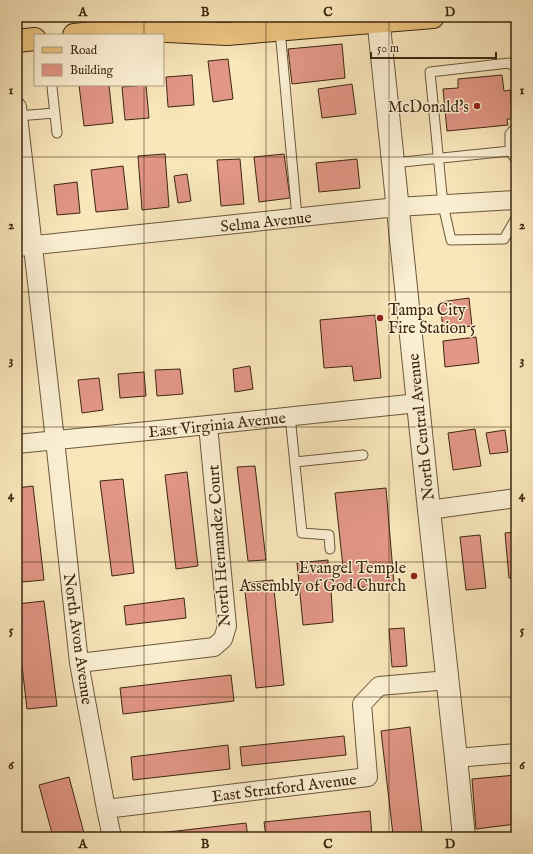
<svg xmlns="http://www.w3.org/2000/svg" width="533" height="854" font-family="'IM FELL English',serif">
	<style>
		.building { fill: #e29686; stroke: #3c2810 }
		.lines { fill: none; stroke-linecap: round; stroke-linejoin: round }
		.service-casing { stroke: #6b583b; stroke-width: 11 }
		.minor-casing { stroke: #6b583b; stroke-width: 20 }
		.tertiary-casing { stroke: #6b583b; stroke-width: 24 }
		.primary-casing { stroke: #3c2810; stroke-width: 24 }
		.service { stroke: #fbefd3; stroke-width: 9 }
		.minor { stroke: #fbefd3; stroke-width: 18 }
		.tertiary { stroke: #fbefd3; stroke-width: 22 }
		.primary { stroke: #ecc37e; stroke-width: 22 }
		.grid { fill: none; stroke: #3c2810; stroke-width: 1; stroke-opacity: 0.55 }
		.poi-dot { fill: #8f2418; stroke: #fbefd3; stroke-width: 1.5 }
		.labels { text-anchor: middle; stroke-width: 3; stroke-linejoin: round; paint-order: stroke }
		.poi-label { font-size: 16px; fill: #3c2810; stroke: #fbefd3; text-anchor: end }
		.street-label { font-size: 16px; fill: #3c2810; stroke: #fbefd3 }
		.neatline { fill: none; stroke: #3c2810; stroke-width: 1.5 }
		.grid-label { font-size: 13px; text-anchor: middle; font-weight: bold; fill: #3c2810 }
	</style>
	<rect width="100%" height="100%" fill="#f9e6bb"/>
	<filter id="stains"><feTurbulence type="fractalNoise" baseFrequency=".005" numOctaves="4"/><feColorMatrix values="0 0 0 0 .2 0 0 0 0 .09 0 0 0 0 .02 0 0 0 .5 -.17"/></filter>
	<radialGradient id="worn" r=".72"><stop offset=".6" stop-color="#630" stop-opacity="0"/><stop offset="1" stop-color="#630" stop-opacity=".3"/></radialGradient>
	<!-- building -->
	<path class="building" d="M342,44L345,78L292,84L288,49Z
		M228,59L233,99L213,102L208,61Z
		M192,75L194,105L168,107L166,77Z
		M502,75L504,91L510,90L513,119H507L508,125L447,131L443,89L458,88V79Z
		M352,84L356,114L322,118L318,89Z
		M79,85H109L113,123L84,126Z
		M146,85L149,118L125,120L122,87Z
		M165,154L169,207L142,210L138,156Z
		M284,154L290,198L259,202L254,157Z
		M240,159L244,204L221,206L217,160Z
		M357,159L360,188L319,192L316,163Z
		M123,166L128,209L96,212L91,170Z
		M187,174L191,201L178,203L174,176Z
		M77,182L80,213L57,215L54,185Z
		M469,298L472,326L443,330L440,302Z
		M375,315L381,378L354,381L352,366L324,368L320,320Z
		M476,337L479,363L445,367L443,341Z
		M250,366L253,389L235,392L233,369Z
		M180,369L183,394L157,396L155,370Z
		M144,372L146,396L120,398L118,374Z
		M99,378L103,410L82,413L78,380Z
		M475,429L481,466L453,470L448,433Z
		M505,430L508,452L490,454L486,433Z
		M255,466L266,560L248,561L237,467Z
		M187,472L198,566L176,569L165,475Z
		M123,479L134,573L112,576L100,481Z
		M33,486L44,580L22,582L17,542V488Z
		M386,488L394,584L331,590L333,622L303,625L297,563L328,560V568L343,567L335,493Z
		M516,532V578H509L505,533Z
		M480,535L486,588L466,590L460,537Z
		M273,580L284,685L256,688L244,583Z
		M184,598L186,618L126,625L124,606Z
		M44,601L57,706L27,709L17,623V604Z
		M404,628L407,666L392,667L389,629Z
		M231,675L234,701L123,714L120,688Z
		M410,727L422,832L393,835L381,731Z
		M344,736L346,755L242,766L240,747Z
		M228,745L230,769L133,780L131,757Z
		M516,775V824L476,829L472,779Z
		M69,777L85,837H53L39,785Z
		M370,811L372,837H266L264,822Z
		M17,819L22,837H17Z
		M246,823L248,837H142V835Z"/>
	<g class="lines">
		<!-- service casing -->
		<g class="service-casing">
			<path id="service" d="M280,30L297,217
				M516,68L509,63L430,72L443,205L451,240L504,239L516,218
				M52,87L57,133
				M17,116L55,113
				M516,127L510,134V151L516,160
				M393,163L510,151
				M290,416L302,533L329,535L330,549
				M295,462L363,455"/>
		</g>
		<!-- minor casing -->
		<g class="minor-casing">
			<path id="minor" d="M17,107L55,440L79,663L106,809L112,837
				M17,247L397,207L516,200
				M17,444L208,425L418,403
				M429,510L516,498
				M79,663L214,647L223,639L227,626L208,425
				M456,758L516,753
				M106,809L368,777L362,704L379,686L448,680"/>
		</g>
		<!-- tertiary casing -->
		<g class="tertiary-casing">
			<path id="tertiary" d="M378,17L429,510L456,758L464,837"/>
		</g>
		<!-- primary casing -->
		<g class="primary-casing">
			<path id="primary" d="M129,29L227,34L433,17
				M74,35L129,29L144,26
				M17,41L35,39"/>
		</g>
		<!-- service -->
		<use href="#service" class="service"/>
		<!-- minor -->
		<use href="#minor" class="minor"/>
		<!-- tertiary -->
		<use href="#tertiary" class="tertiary"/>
		<!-- primary -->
		<use href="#primary" class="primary"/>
	</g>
	<!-- grid -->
	<path class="grid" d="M144,17V35M266,17V837M389,17V837M144,85V837M17,157H516M17,292H516M17,427H516M17,562H516M17,697H516"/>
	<!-- markers -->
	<g class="poi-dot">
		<circle cx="477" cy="106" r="4"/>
		<circle cx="380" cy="318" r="4"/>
		<circle cx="414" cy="576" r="4"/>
	</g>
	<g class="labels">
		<!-- poi labels -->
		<g class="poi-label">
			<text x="469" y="112">McDonald's</text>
			<text x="388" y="315" text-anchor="start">Tampa City<tspan x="388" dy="18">Fire Station 5</tspan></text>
			<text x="406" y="573">Evangel Temple<tspan x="406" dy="18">Assembly of God Church</tspan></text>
		</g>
		<!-- street labels -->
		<g class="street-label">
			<text transform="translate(266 221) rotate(-6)" y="6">Selma Avenue</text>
			<text transform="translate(217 424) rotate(-6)" y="6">East Virginia Avenue</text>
			<text transform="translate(420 427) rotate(-96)" y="6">North Central Avenue</text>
			<text transform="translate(218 546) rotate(-94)" y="6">North Hernandez Court</text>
			<text transform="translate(79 639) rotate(82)" y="6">North Avon Avenue</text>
			<text transform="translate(284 787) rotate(-7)" y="6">East Stratford Avenue</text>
		</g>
	</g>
	<!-- margin -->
	<rect width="533" height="854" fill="none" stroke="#f9e6bb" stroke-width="44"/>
	<!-- legend -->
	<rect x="34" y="34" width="130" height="52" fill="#fbefd3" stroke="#af9f85"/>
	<rect x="42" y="47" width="20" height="6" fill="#ecc37e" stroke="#af9f85"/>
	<text x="70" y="54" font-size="12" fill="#3c2810">Road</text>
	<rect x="42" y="64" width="20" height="12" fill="#e29686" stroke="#af9f85"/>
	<text x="70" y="74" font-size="12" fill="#3c2810">Building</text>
	<!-- scale -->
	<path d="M371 52v6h125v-6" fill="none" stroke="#3c2810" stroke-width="2"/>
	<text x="377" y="52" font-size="12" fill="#3c2810" stroke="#fbefd3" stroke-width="3" paint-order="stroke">50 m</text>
	<rect x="22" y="22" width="489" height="810" class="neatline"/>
	<g class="grid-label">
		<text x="83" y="16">A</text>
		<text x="205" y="16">B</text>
		<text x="328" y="16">C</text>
		<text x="450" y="16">D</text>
		<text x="11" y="94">1</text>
		<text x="522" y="94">1</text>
		<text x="11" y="229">2</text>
		<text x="522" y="229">2</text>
		<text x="11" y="364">3</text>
		<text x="522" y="364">3</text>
		<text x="11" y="499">4</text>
		<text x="522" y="499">4</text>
		<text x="11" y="634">5</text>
		<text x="522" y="634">5</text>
		<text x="11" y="769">6</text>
		<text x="522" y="769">6</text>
		<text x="83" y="848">A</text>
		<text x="205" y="848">B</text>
		<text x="328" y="848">C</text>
		<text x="450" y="848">D</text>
	</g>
	<rect width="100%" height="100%" filter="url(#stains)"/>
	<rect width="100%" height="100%" fill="url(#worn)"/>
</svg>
